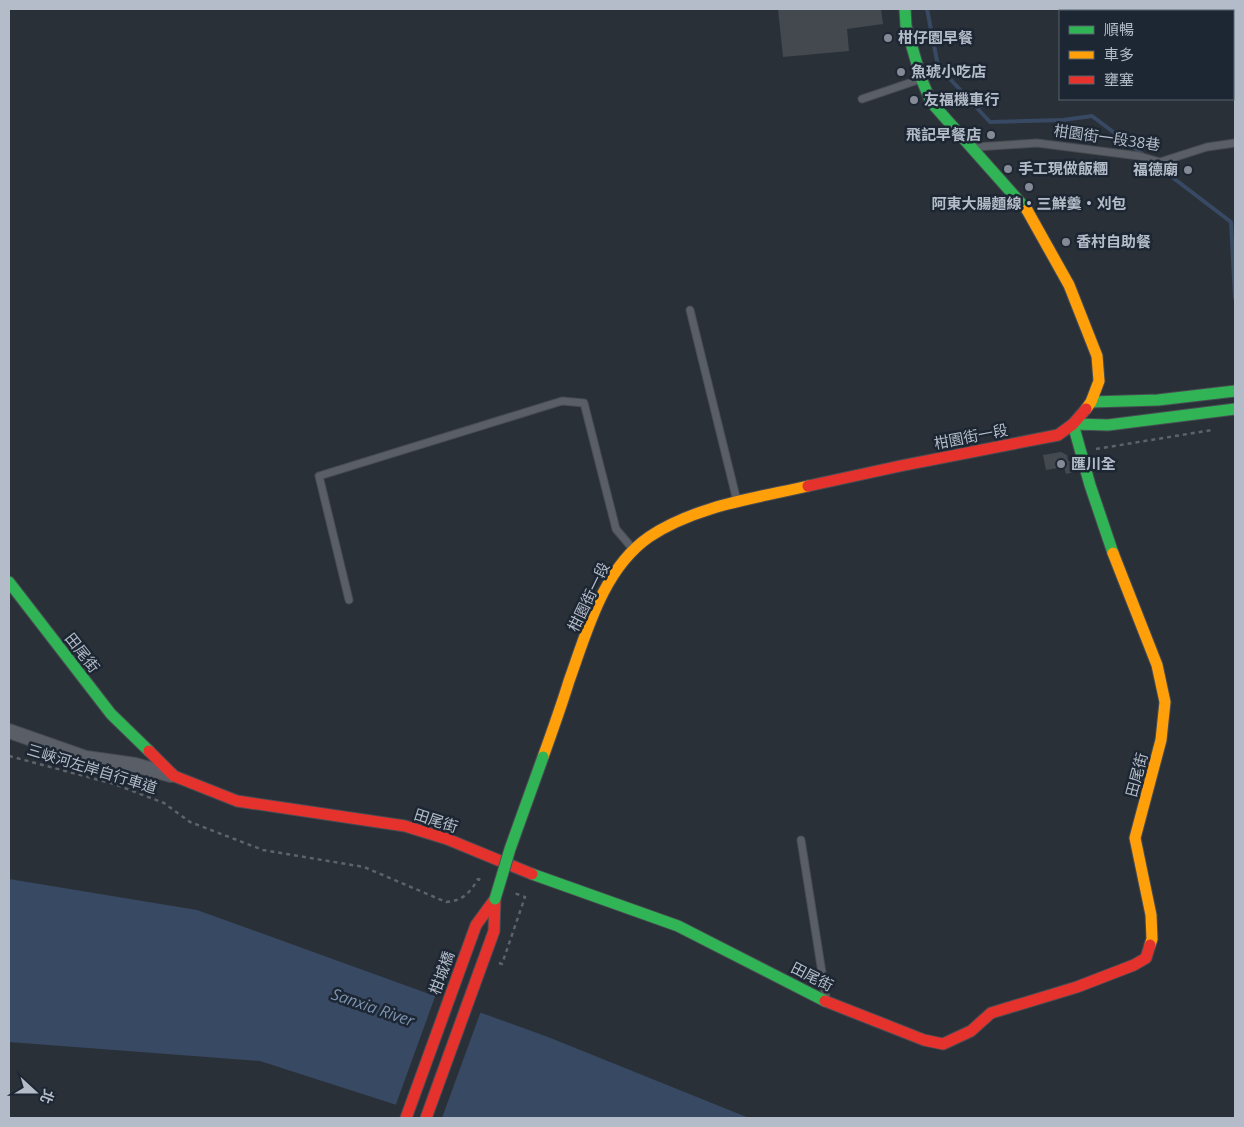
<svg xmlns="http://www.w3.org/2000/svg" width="1244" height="1127" font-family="'Open Sans','Noto Sans TC',sans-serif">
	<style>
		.water { fill: #384963 }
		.pier { fill: #2a3038 }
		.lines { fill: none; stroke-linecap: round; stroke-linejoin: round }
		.stream { stroke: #384963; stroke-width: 4 }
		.building { fill: #444950 }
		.lane-casing { stroke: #484c53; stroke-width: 9 }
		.street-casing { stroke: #484c53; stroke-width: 16 }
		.fast-casing { stroke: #484c53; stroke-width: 13 }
		.slow-casing { stroke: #484c53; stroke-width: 13 }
		.jam-casing { stroke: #484c53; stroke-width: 13 }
		.path { stroke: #5d636a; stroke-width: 2.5; stroke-dasharray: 4 4; stroke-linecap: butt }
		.lane { stroke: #5a5e66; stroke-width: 7 }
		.street { stroke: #5a5e66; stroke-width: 14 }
		.fast { stroke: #30b455; stroke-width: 11 }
		.slow { stroke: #ff9f0a; stroke-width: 11 }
		.jam { stroke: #e5322d; stroke-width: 11 }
		.fast-bridge-casing { stroke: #484c53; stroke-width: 13; stroke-linecap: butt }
		.fast-bridge { stroke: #30b455; stroke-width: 11 }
		.poi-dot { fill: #848b96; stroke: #1d2633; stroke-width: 2 }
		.labels { text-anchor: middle; stroke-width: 5; stroke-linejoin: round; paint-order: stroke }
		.poi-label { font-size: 15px; font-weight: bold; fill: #b4bcc9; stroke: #1d2633; text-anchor: start }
		.street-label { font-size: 15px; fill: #b4bcc9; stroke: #1d2633 }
		.water-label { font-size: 16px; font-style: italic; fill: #7c92b1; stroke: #1d2633 }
	</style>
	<rect width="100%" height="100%" fill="#2a3038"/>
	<!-- water -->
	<path class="water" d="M9,879L197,910L548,1037L749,1118H437L260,1061L9,1042Z"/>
	<!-- pier -->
	<path class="pier" d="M436,994L481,1011L442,1118H429L395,1107Z"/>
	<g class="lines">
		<!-- stream -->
		<path class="stream" d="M927,9L938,66L990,122L1063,120L1092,116L1144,155
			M1151,161L1231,222L1235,298"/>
	</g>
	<!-- building -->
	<path class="building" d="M778,9H881L883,24L847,29L849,51L783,57Z
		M1061,452L1067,455L1068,461H1071L1074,472L1066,474L1064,467L1046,470L1043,455Z"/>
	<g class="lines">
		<!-- lane casing -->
		<g class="lane-casing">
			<path id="lane" d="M862,99L921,79
				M976,147L1037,143L1139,156L1160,162L1207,147L1235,143
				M690,310L737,501
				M349,600L319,476L562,401L584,403L616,529L632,548
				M801,840L826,998"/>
		</g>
		<!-- street casing -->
		<g class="street-casing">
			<path id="street" d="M9,731L86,758L135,765L171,775"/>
		</g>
		<!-- fast casing -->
		<g class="fast-casing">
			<path id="fast" d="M905,9L906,26L921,78L931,102L1027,210
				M1091,402L1158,400L1235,391
				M1113,553L1090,485L1073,424L1108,425L1235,409
				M9,582L111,714L149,751
				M532,874L678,926L825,1001"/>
		</g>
		<!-- slow casing -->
		<g class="slow-casing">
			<path id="slow" d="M1027,210L1069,285L1097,356L1099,381L1091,402L1086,409
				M1113,553L1157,665L1165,702L1161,740L1135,838L1151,915L1152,939L1150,945
				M543,757C552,732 561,707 569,681C587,631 603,569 649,537C695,506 756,498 808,486"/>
		</g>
		<!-- jam casing -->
		<g class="jam-casing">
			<path id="jam" d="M808,486L900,466L1058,435L1073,424L1086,409
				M149,751L174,776L237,801L405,826L447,839L532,874
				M825,1001L924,1040L943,1044L971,1031L991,1013L1077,987L1134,965L1146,958L1150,945
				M406,1118L476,925L495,899
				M426,1118L494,931L495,899"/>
		</g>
		<!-- path -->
		<path class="path" d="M1096,449L1212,430
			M9,756L114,784L164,803L190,822L263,850L364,867L446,902C462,901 470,893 478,879L484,881
			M499,963L502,964L525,897L514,893"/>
		<!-- lane -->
		<use href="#lane" class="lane"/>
		<!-- street -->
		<use href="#street" class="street"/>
		<!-- fast -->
		<use href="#fast" class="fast"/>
		<!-- slow -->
		<use href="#slow" class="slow"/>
		<!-- jam -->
		<use href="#jam" class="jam"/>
		<!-- fast-bridge casing -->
		<g class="fast-bridge-casing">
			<path id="fast-bridge" d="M495,899L510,849L543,757"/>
		</g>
		<!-- fast-bridge -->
		<use href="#fast-bridge" class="fast-bridge"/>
	</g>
	<!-- markers -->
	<g class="poi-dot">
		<circle cx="888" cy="38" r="5"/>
		<circle cx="901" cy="72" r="5"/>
		<circle cx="914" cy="100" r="5"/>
		<circle cx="991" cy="135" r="5"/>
		<circle cx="1008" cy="169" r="5"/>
		<circle cx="1188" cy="170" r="5"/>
		<circle cx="1029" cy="187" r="5"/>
		<circle cx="1066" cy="242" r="5"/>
		<circle cx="1061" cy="464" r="5"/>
	</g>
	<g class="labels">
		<!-- poi labels -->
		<g class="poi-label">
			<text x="898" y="43">柑仔園早餐</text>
			<text x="911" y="77">魚琥小吃店</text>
			<text x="924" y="105">友福機車行</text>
			<text x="981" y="140" text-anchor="end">飛記早餐店</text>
			<text x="1018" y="174">手工現做飯糰</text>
			<text x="1178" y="175" text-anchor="end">福德廟</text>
			<text x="1029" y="209" text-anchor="middle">阿東大腸麵線‧三鮮羹‧刈包</text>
			<text x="1076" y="247">香村自助餐</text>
			<text x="1071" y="469">匯川全</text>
		</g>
		<!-- street labels -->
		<g class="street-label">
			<text transform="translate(1107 138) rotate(8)" y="5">柑園街一段38巷</text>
			<text transform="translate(971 437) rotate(-11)" y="5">柑園街一段</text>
			<text transform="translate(589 597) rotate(-64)" y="5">柑園街一段</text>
			<text transform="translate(82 653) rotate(52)" y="5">田尾街</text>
			<text transform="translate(92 769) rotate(17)" y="5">三峽河左岸自行車道</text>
			<text transform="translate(1137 775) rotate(-75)" y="5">田尾街</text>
			<text transform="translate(436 821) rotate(18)" y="5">田尾街</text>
			<text transform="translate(442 973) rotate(-70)" y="5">柑城橋</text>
			<text transform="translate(812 977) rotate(27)" y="5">田尾街</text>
		</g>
		<!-- water labels -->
		<g class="water-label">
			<text transform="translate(373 1007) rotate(19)" y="6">Sanxia River</text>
		</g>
	</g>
	<!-- border -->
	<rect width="1244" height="1127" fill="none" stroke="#b4bcc9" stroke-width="20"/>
	<!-- legend -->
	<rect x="1059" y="10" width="175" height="90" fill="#1d2633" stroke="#59626f"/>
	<rect x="1069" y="26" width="25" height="8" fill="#30b455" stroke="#59626f"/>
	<text x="1104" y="35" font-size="15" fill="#b4bcc9">順暢</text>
	<rect x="1069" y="51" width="25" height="8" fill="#ff9f0a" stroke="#59626f"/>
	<text x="1104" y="60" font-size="15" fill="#b4bcc9">車多</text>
	<rect x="1069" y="76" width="25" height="8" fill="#e5322d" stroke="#59626f"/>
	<text x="1104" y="85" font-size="15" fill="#b4bcc9">壅塞</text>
	<!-- north arrow -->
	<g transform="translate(35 1092) rotate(111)" stroke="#1d2633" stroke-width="4" paint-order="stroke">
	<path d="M0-4L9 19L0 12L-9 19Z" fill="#b4bcc9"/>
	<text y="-8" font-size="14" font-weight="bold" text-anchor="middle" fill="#b4bcc9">北</text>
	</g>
</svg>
